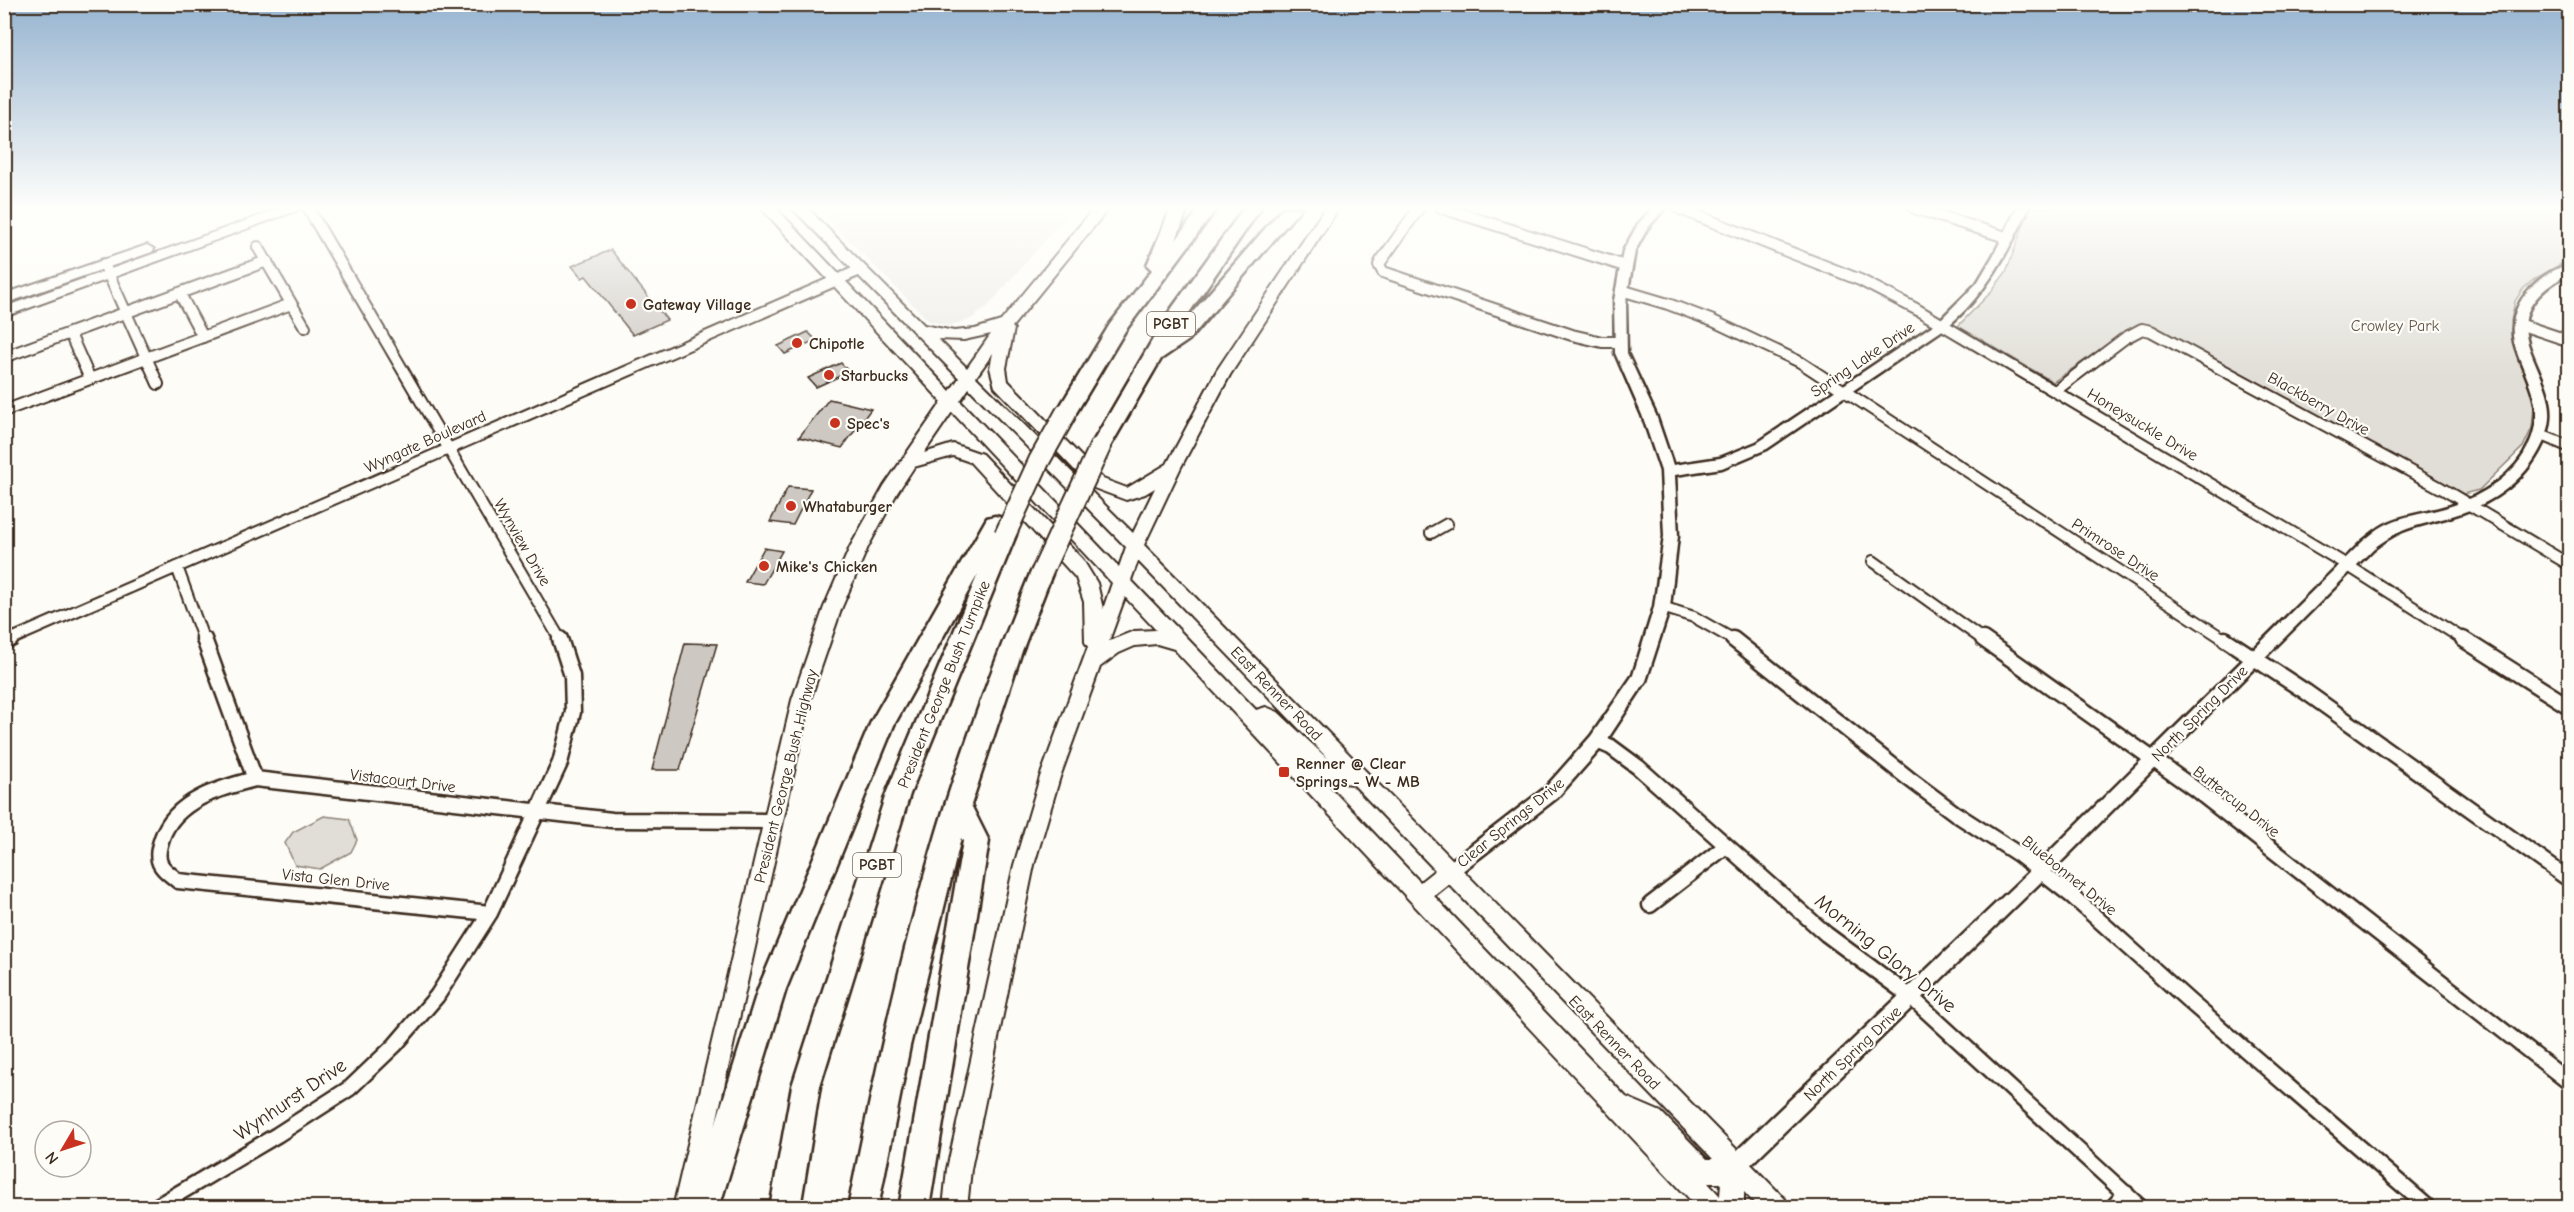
<svg xmlns="http://www.w3.org/2000/svg" width="2574" height="1212" font-family="'Comic Neue',sans-serif">
	<style>
		.built { fill: #efece7 }
		.green { fill: #e1ded7; stroke: #8e847a; stroke-width: 1.5 }
		.building { fill: #cdc8c2; stroke: #3b2a1e; stroke-width: 1.5 }
		.lines { fill: none; stroke-linecap: round; stroke-linejoin: round }
		.minor-far1-casing { stroke: #3b2a1e; stroke-width: 14 }
		.minor-casing { stroke: #3b2a1e; stroke-width: 19 }
		.tertiary-casing { stroke: #3b2a1e; stroke-width: 5 }
		.secondary-casing { stroke: #3b2a1e; stroke-width: 4 }
		.motorway-casing { stroke: #3b2a1e; stroke-width: 5 }
		.minor-far1 { stroke: #fdfcf7; stroke-width: 10 }
		.minor { stroke: #fdfcf7; stroke-width: 14 }
		.tertiary { fill: #fdfcf7; fill-rule: evenodd }
		.secondary { fill: #fdfcf7; fill-rule: evenodd }
		.motorway { fill: #fdfcf7; fill-rule: evenodd }
		.motorway-bridge-casing { stroke: #3b2a1e; stroke-width: 24; stroke-linecap: butt }
		.motorway-bridge { stroke: #fdfcf7; stroke-width: 20 }
		.poi-dot { fill: #c8321e; stroke: #fdfcf7; stroke-width: 2 }
		.labels { text-anchor: middle; stroke-width: 4.5; stroke-linejoin: round; paint-order: stroke }
		.shield { fill: #fdfcf7; stroke: #75695f; stroke-width: 1.5 }
		.shield-label { font-size: 15px; font-weight: bold; fill: #3b2a1e }
		.poi-label { font-size: 16px; font-weight: bold; fill: #3b2a1e; stroke: #fdfcf7; text-anchor: start }
		.park-label { font-size: 16px; fill: #64574c; stroke: #fdfcf7 }
		.street-label { font-size: 16px; fill: #3b2a1e; stroke: #fdfcf7 }
		.near-street-label { font-size: 20px; fill: #3b2a1e; stroke: #fdfcf7 }
	</style>
	<rect width="100%" height="100%" fill="#fdfcf7"/>
	<filter id="ink" filterUnits="userSpaceOnUse"><feTurbulence type="fractalNoise" baseFrequency=".0167" numOctaves="2"/><feDisplacementMap in="SourceGraphic" scale="12" xChannelSelector="R" yChannelSelector="G"/><feConvolveMatrix kernelMatrix="1 2 1 2 8 2 1 2 1" color-interpolation-filters="sRGB"/></filter>
	<g filter="url(#ink)">
		<!-- built -->
		<path class="built" d="M817,208H1073L987,307L971,319L949,326L929,321Z"/>
		<!-- green -->
		<path class="green" d="M2030,208H2569V259L2533,280L2523,289L2515,301L2511,321L2520,364L2531,386L2534,407L2532,428L2523,447L2479,490L2463,494L2156,328L2130,329L2053,382L1958,326L1990,293L2006,272Z
			M324,816L349,819L357,840L351,852L320,869L295,865L285,843L293,832Z"/>
		<!-- building -->
		<path class="building" d="M611,250L633,278L667,320L633,335L586,276L582,278L572,266Z
			M808,332L816,340L785,354L778,346Z
			M841,363L849,372L816,387L808,378Z
			M829,399L871,409L842,448L799,437Z
			M788,487L811,489L793,525L770,522Z
			M764,548L782,551L763,584L745,582Z
			M685,643L717,644L680,770H652Z"/>
		<g class="lines">
			<!-- minor-far1 casing -->
			<g class="minor-far1-casing">
				<path id="minor-far1" d="M308,208L561,641
					M1419,208L1381,261L1379,265L1383,272L1572,335L1602,342H1620
					M1442,208L1625,266
					M1678,208L1860,280L1916,309L2347,565L2466,641
					M1914,208L2009,238
					M258,247L305,327
					M104,264L158,384
					M1621,290L1668,304L1713,321L1800,362L2227,641
					M180,294L203,337
					M2519,324L2570,341
					M70,334L90,379
					M4,357L267,261
					M2055,391L2125,338L2142,329L2151,331L2441,488L2570,565
					M4,411L291,304
					M2541,435L2570,447
					M1431,533L1447,524
					M1873,561L1985,641
					M177,567L204,641
					M1662,607L1694,617L1736,641
					M7,641L860,270"/>
			</g>
			<!-- minor casing -->
			<g class="minor-casing">
				<path id="minor" d="M204,639L255,779L612,820L773,821
					M1733,639L1908,778L1956,814L2018,854L2072,896L2189,1001L2429,1208
					M1983,639L2195,789L2570,1083
					M2225,639L2306,692L2570,880
					M2463,639L2570,707
					M4,642L11,639
					M1597,741L1611,747L1638,767L1826,934L1911,997L2141,1208
					M255,779C220,788 175,800 162,838C159,847 156,857 161,865C165,872 173,876 178,881L490,913
					M1650,905L1726,846
					M154,1208L277,1135L350,1088L395,1045L437,996L490,913L560,763L573,712L572,676L560,639
					M2112,1208L2126,1193"/>
			</g>
			<!-- tertiary casing -->
			<g class="tertiary-casing">
				<path id="tertiary" d="M1653,208H1665L1647,229L1635,251L1626,301L1627,353L1656,415L1673,465L1720,458L1757,443L1939,321L1977,283L1993,256L2017,208H2029C2007,254 1986,294 1947,327L1767,449L1722,468L1675,475L1678,536L1670,607L1646,681L1603,746L1557,798L1456,876L1450,879L1444,876L1441,871L1444,866L1545,788L1591,736L1633,675L1654,607L1664,536L1661,471L1642,415L1615,353L1614,301L1623,251L1638,224Z
					M2570,264V273C2471,326 2571,372 2546,436C2530,478 2494,504 2452,516C2417,527 2404,525 2373,549L2046,877L1743,1172L1736,1175L1729,1172L1726,1165L1729,1158L2034,867L2363,541C2371,535 2379,527 2389,523C2404,516 2421,514 2437,510C2470,502 2505,484 2524,454C2531,442 2537,426 2536,411C2534,387 2520,365 2514,342C2506,305 2536,274 2570,264Z"/>
			</g>
			<!-- secondary casing -->
			<g class="secondary-casing">
				<path id="secondary" d="M282,208H304L4,317V307Z
					M761,208H776L950,391L959,378L792,208H807L924,325L954,331L975,329L1001,321L1094,208H1109L1012,327L1014,329L1006,368L1008,381L1103,479L1127,488L1167,464L1217,370L1325,208H1339L1230,375L1181,467L1144,545L1744,1157L1785,1199L1788,1208H1759L1744,1192V1208H1698L1174,649L1157,644L1135,646L1119,653L1100,667L1060,777L1034,865L971,1169L967,1208H943L947,1169L1014,865L1040,777L1088,647L1085,642L1084,602L1076,578L970,462L953,456L914,467L897,493L868,547L842,607L810,700L697,1208H673L792,700L824,607L850,547L884,486L942,402ZM991,334L967,368L938,339L964,340ZM993,353L990,368L995,387L1091,487L1126,500L1145,494L1155,488L1133,533L976,377ZM969,388L1126,547L1119,567L960,401ZM952,412L1112,583L1103,609L1097,583L1083,560L982,454L953,444L924,453ZM1138,561L1335,766L1278,712L1266,707L1256,710L1131,580ZM1125,597L1156,630L1134,631L1109,641ZM1320,777L1333,782L1353,784L1435,870L1420,882ZM1449,884L1713,1159H1707L1661,1112L1626,1097L1434,896ZM1708,1183H1721L1720,1196Z
					M147,245L154,249L152,252L4,304V294Z"/>
			</g>
			<!-- motorway casing -->
			<g class="motorway-casing">
				<path id="motorway" d="M1171,208H1188L1176,240L1200,208H1217L1125,331L1073,418L1066,420L1059,418L1056,413L1110,324L1152,270L1147,265Z
					M1244,208H1261L1178,329L1283,208H1301L1189,340L1161,359L1107,452L1100,454L1093,452L1090,447L1167,315Z
					M995,516L1003,518L1006,524L1004,527L1013,529L1016,535L910,794L820,1086L800,1208H770L792,1086L886,794L978,574L894,725L786,989L719,1208H689L758,989L871,722L987,518Z
					M1041,566L1049,568L1052,574L1022,651L971,805L989,841L929,1208H899L963,841L961,838L910,1046L878,1208H848C875,1072 904,937 945,805C970,727 999,650 1030,574L1033,568Z"/>
			</g>
			<!-- minor-far1 -->
			<use href="#minor-far1" class="minor-far1"/>
			<!-- minor -->
			<use href="#minor" class="minor"/>
			<!-- tertiary -->
			<use href="#tertiary" class="tertiary"/>
			<!-- secondary -->
			<use href="#secondary" class="secondary"/>
			<!-- motorway -->
			<use href="#motorway" class="motorway"/>
			<!-- motorway-bridge casing -->
			<g class="motorway-bridge-casing">
				<path id="motorway-bridge" d="M1005,535L1039,461L1066,413
					M1041,574L1100,447"/>
			</g>
			<!-- motorway-bridge -->
			<use href="#motorway-bridge" class="motorway-bridge"/>
		</g>
	</g>
	<!-- sky -->
	<linearGradient id="sky" x2="0" y2="1"><stop stop-color="#96b4d0"/><stop offset="0.55" stop-color="#fefefb"/><stop offset="1" stop-color="#fefefb" stop-opacity="0"/></linearGradient>
	<rect width="2574" height="378" fill="url(#sky)"/>
	<!-- markers -->
	<g class="poi-dot">
		<circle cx="631" cy="304" r="6"/>
		<circle cx="797" cy="343" r="6"/>
		<circle cx="829" cy="375" r="6"/>
		<circle cx="835" cy="423" r="6"/>
		<circle cx="791" cy="506" r="6"/>
		<circle cx="764" cy="566" r="6"/>
		<rect x="1278" y="766" width="12" height="12" rx="3"/>
	</g>
	<g class="labels">
		<!-- shield labels -->
		<g class="shield">
			<rect x="1147" y="312" width="48" height="24" rx="4.5"/>
			<rect x="853" y="853" width="48" height="24" rx="4.5"/>
		</g>
		<g class="shield-label">
			<text x="1171" y="329">PGBT</text>
			<text x="877" y="870">PGBT</text>
		</g>
		<!-- poi labels -->
		<g class="poi-label">
			<text x="643" y="310">Gateway Village</text>
			<text x="809" y="349">Chipotle</text>
			<text x="841" y="381">Starbucks</text>
			<text x="847" y="429">Spec's</text>
			<text x="803" y="512">Whataburger</text>
			<text x="776" y="572">Mike's Chicken</text>
			<text x="1296" y="769">Renner @ Clear<tspan x="1296" dy="18">Springs - W - MB</tspan></text>
		</g>
		<!-- park labels -->
		<g class="park-label">
			<text x="2395" y="331">Crowley Park</text>
		</g>
		<!-- street labels -->
		<g class="street-label">
			<text transform="translate(1862 359) rotate(-34)" y="6">Spring Lake Drive</text>
			<text transform="translate(2319 403) rotate(29)" y="6">Blackberry Drive</text>
			<text transform="translate(2143 424) rotate(31)" y="6">Honeysuckle Drive</text>
			<text transform="translate(425 441) rotate(-24)" y="6">Wyngate Boulevard</text>
			<text transform="translate(523 542) rotate(60)" y="6">Wynview Drive</text>
			<text transform="translate(2116 549) rotate(33)" y="6">Primrose Drive</text>
			<text transform="translate(943 684) rotate(-68)" y="6">President George Bush Turnpike</text>
			<text transform="translate(1277 693) rotate(46)" y="6">East Renner Road</text>
			<text transform="translate(2199 713) rotate(-45)" y="6">North Spring Drive</text>
			<text transform="translate(785 776) rotate(-76)" y="6">President George Bush Highway</text>
			<text transform="translate(403 780) rotate(7)" y="6">Vistacourt Drive</text>
			<text transform="translate(2237 801) rotate(38)" y="6">Buttercup Drive</text>
			<text transform="translate(1510 822) rotate(-39)" y="6">Clear Springs Drive</text>
			<text transform="translate(2070 875) rotate(39)" y="6">Bluebonnet Drive</text>
			<text transform="translate(336 879) rotate(6)" y="6">Vista Glen Drive</text>
			<text transform="translate(1615 1042) rotate(46)" y="6">East Renner Road</text>
			<text transform="translate(1852 1053) rotate(-44)" y="6">North Spring Drive</text>
		</g>
		<!-- near-street labels -->
		<g class="near-street-label">
			<text transform="translate(1886 953) rotate(39)" y="7">Morning Glory Drive</text>
			<text transform="translate(290 1099) rotate(-34)" y="7">Wynhurst Drive</text>
		</g>
	</g>
	<!-- margin -->
	<rect width="2574" height="1212" fill="none" stroke="#fdfcf7" stroke-width="24"/>
	<rect x="12" y="12" width="2550" height="1188" fill="none" stroke="#3b2a1e" stroke-width="2" filter="url(#ink)"/>
	<!-- north arrow -->
	<g transform="translate(63 1149) rotate(231)"><circle r="28" fill="#fdfcf7" stroke="#afa8a0" stroke-width="1.5"/>
	<path d="M0-4.5L10 22L0 15L-10 22Z" fill="#c8321e"/>
	<text y="-9" font-size="16" font-weight="bold" text-anchor="middle" fill="#3b2a1e">N</text>
	</g>
</svg>
